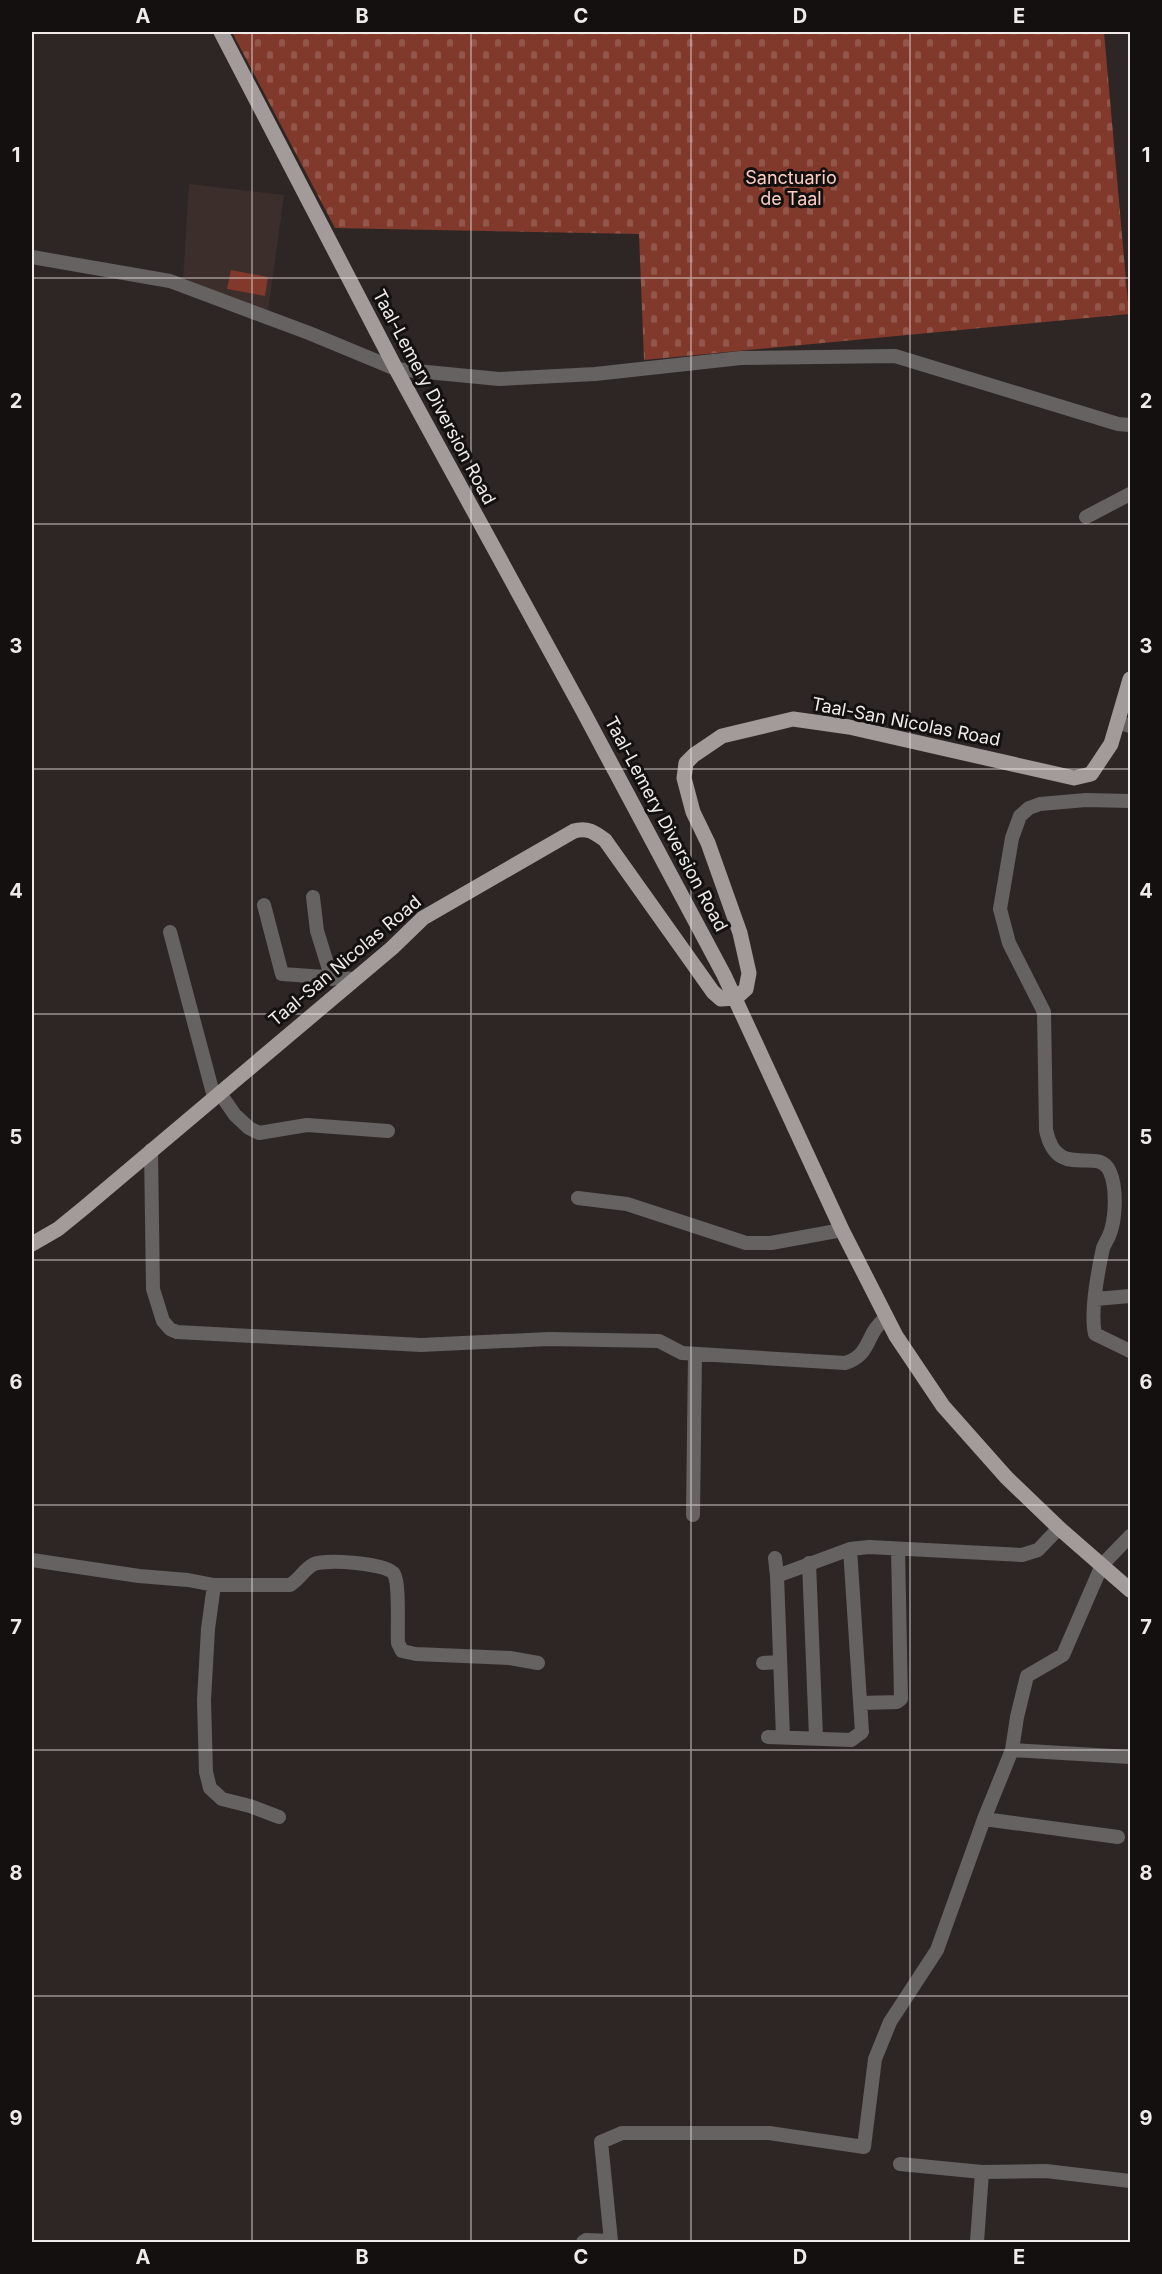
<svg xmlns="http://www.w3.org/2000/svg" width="1162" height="2274" font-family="Inter,sans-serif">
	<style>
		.built { fill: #3c2e2b }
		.green { fill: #80392b }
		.cemetery { fill: url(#cemetery-stones) }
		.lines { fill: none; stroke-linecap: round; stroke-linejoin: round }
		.minor { stroke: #666261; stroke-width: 14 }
		.major { stroke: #a39b99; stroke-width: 15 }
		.grid { fill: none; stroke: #f0ebe9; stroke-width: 1.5; stroke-opacity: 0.55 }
		.labels { text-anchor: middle; stroke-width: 6; stroke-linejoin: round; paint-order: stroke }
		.park-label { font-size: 18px; fill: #fccec4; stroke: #13100f }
		.street-label { font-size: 18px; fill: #f0ebe9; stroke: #13100f }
		.neatline { fill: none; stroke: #f0ebe9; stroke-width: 2 }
		.grid-label { font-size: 20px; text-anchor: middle; font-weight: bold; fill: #f0ebe9 }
	</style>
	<defs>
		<pattern id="cemetery-stones" width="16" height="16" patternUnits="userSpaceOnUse" patternTransform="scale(1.5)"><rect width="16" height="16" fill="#80392b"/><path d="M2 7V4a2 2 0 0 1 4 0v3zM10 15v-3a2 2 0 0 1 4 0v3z" fill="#92564a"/></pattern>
	</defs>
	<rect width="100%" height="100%" fill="#2e2625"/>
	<!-- built -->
	<path class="built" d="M189,184L284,195L268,312L183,280Z"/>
	<!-- green -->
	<path class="green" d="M231,270L268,277L265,296L227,289Z"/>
	<!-- cemetery -->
	<path class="cemetery" d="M232,32H1104L1129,314L644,360L639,234L335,228Z"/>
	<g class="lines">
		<!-- minor -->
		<path class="minor" d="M32,257L170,281L309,333L396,369L499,379L595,374L741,358L895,356L1118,424L1130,425
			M1086,517L1130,494
			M1118,722L1130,726
			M1130,801L1086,800L1040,804L1029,808L1020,816L1012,838L1000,909L1009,943L1044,1012L1046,1130C1057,1183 1099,1144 1110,1172C1117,1188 1116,1220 1109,1236C1107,1240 1105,1243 1103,1248C1098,1271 1090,1312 1095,1334L1130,1351
			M313,897L317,931L332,979
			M264,905L282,974L354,979
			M170,932L214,1097
			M219,1092L235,1115L249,1128L259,1133L307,1125L388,1131
			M151,1150L153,1289L163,1321L170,1329L177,1332L421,1345L549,1339L659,1341L682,1353L845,1363C872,1355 865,1333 886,1318
			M578,1198L627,1204L746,1243H771L842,1230
			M1096,1299L1130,1296
			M693,1515L695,1354
			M775,1558L777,1576L783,1737
			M32,1560L139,1576L188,1580L214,1585L208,1629L204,1700L206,1772L210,1788L222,1799L250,1806L279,1817
			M809,1563L816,1737
			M777,1576L850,1549L869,1547L1022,1555L1038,1550L1059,1528
			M214,1585H290C300,1579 304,1569 314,1564C326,1559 387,1563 394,1574C400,1584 397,1630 398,1643L402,1651L416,1654L510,1658L538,1663
			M763,1663L780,1662
			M861,1703L897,1702L901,1699L898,1549
			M768,1737L851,1740L862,1732L850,1549
			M1012,1750L1130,1757
			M984,1819L1118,1837
			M900,2164L982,2172L1046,2171L1130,2181
			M583,2242L586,2240L611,2241L601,2142L622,2133H769L864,2147L875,2059L890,2022L937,1950L984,1819L1012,1750L1017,1717L1027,1676L1063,1655L1102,1565L1130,1536
			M977,2242L982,2172"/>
		<!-- major -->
		<path class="major" d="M221,32L396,369L583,711L724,975L842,1230L896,1336L943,1406L1006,1477L1059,1528L1130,1590
			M32,1244L58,1229L85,1207L392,948L423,918L574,831C587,827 594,832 605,840L713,992L721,999L736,998L746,989L749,973L740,933L708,843L693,812L684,778L686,763L694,755L722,736L793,719L849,727L1074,778L1091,774L1111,744L1130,679"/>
	</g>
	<!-- grid -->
	<path class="grid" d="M252,32V2242M471,32V2242M691,32V2242M910,32V2242M32,278H1130M32,524H1130M32,769H1130M32,1014H1130M32,1260H1130M32,1505H1130M32,1750H1130M32,1996H1130"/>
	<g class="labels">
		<!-- park labels -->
		<g class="park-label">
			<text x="791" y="184">Sanctuario<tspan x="791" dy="21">de Taal</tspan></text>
		</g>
		<!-- street labels -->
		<g class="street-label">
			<text transform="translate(434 397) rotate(62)" y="6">Taal-Lemery Diversion Road</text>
			<text transform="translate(906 722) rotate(11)" y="6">Taal-San Nicolas Road</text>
			<text transform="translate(666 824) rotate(62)" y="6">Taal-Lemery Diversion Road</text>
			<text transform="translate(345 961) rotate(-40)" y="6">Taal-San Nicolas Road</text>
		</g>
	</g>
	<!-- border -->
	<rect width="1162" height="2274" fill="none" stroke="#13100f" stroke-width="66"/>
	<rect x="33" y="33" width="1096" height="2208" class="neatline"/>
	<g class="grid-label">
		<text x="143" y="23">A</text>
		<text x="362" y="23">B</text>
		<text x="581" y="23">C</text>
		<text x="800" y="23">D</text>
		<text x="1019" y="23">E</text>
		<text x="16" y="162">1</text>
		<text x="1146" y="162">1</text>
		<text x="16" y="408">2</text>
		<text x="1146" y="408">2</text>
		<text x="16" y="653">3</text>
		<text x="1146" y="653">3</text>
		<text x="16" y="898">4</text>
		<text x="1146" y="898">4</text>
		<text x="16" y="1144">5</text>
		<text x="1146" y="1144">5</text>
		<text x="16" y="1389">6</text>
		<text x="1146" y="1389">6</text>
		<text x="16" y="1634">7</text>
		<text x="1146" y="1634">7</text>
		<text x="16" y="1880">8</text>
		<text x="1146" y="1880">8</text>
		<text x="16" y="2125">9</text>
		<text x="1146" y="2125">9</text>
		<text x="143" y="2264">A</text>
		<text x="362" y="2264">B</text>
		<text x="581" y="2264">C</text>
		<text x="800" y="2264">D</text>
		<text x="1019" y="2264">E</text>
	</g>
</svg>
